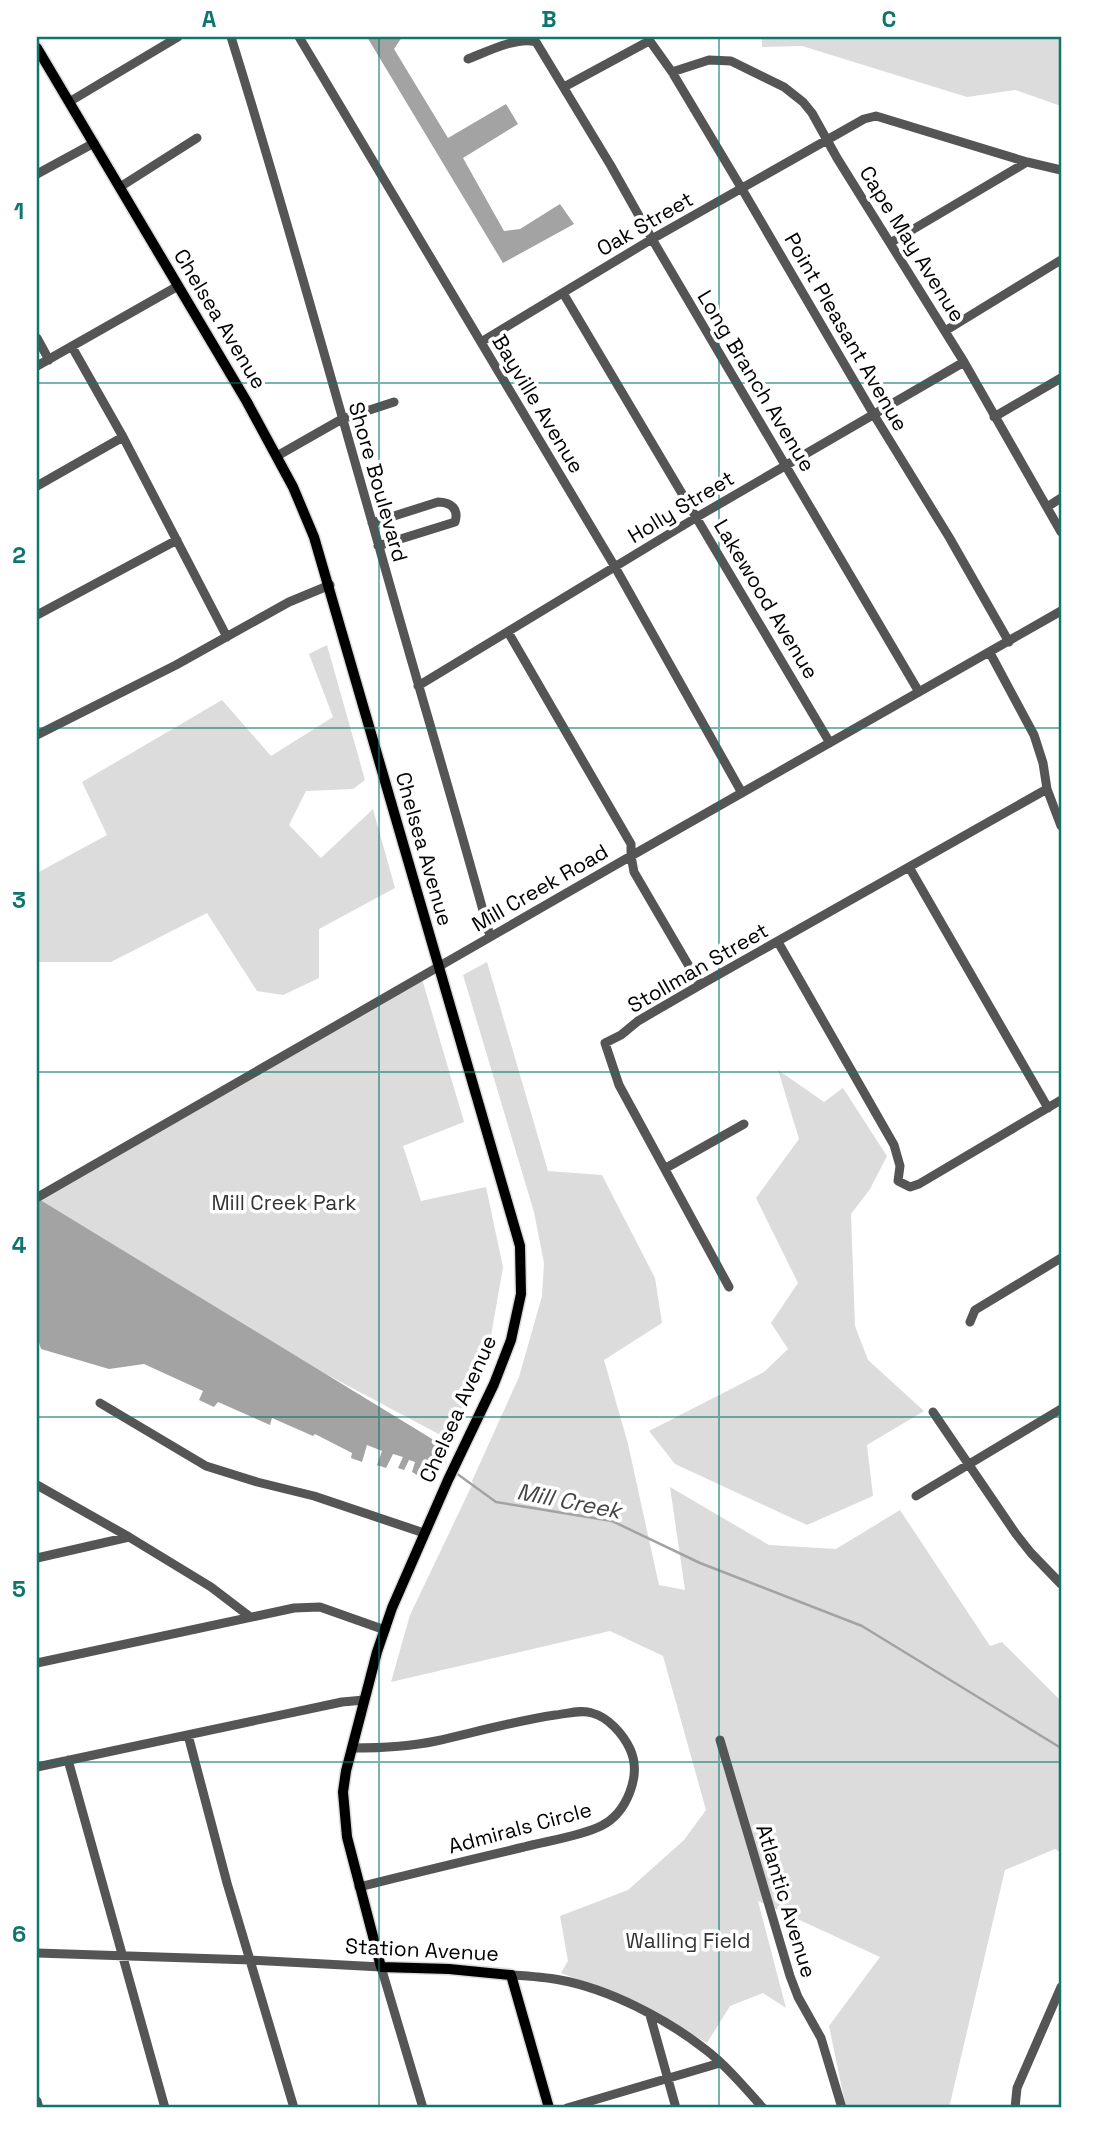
<svg xmlns="http://www.w3.org/2000/svg" width="1098" height="2145" font-family="'Space Grotesk',sans-serif">
	<style>
		.green { fill: #dcdcdc }
		.water { fill: #a3a3a3 }
		.lines { fill: none; stroke-linecap: round; stroke-linejoin: round }
		.stream { stroke: #a3a3a3; stroke-width: 2.5 }
		.major-casing { stroke: #dbdbdb; stroke-width: 13 }
		.minor { stroke: #555; stroke-width: 9 }
		.major { stroke: #000; stroke-width: 10 }
		.grid { fill: none; stroke: #0f766e; stroke-width: 2; stroke-opacity: 0.55 }
		.labels { text-anchor: middle; stroke-width: 7; stroke-linejoin: round; paint-order: stroke }
		.street-label { font-size: 21px; fill: #000; stroke: #fff }
		.park-label { font-size: 21px; fill: #333; stroke: #fff }
		.water-label { font-size: 23px; font-style: italic; fill: #444; stroke: #fff }
		.neatline { fill: none; stroke: #0f766e; stroke-width: 2.5 }
		.grid-label { font-size: 23px; text-anchor: middle; font-weight: bold; fill: #0f766e }
	</style>
	<rect width="100%" height="100%" fill="#fff"/>
	<!-- green -->
	<path class="green" d="M762,37H1061V106L1015,90L967,97L802,46L762,47Z
		M327,645L365,780L353,789L306,791L289,825L321,858L373,809L395,888L319,929V978L283,995L257,991L207,913L111,962H37V873L107,835L82,782L222,700L271,756L333,717L309,654Z
		M487,962L548,1171L602,1175L655,1278L662,1323L604,1360L628,1444L659,1585L685,1590L670,1487L769,1545L836,1549L900,1510L990,1646L1002,1642L1061,1701V1853L1055,1849L1005,1870L949,2108H846L829,2026L880,1957L758,1901L786,2008L763,1993L730,2006L707,2043L633,2000L561,1973L568,1961L560,1916L628,1890L684,1840L706,1810L663,1656L610,1631L391,1682L410,1615L473,1483L472,1481L519,1377L542,1296L544,1263L534,1212L463,975Z
		M420,972L464,1122L403,1146L421,1201L486,1187L503,1267L491,1336L450,1440L120,1265L45,1211L37,1196Z
		M778,1070L824,1102L843,1088L887,1156L870,1189L851,1214L855,1326L868,1360L924,1411L867,1445L873,1496L807,1525L675,1464L649,1431L764,1372L788,1349L771,1323L798,1283L756,1198L799,1139Z"/>
	<!-- water -->
	<path class="water" d="M367,37H402L394,49L448,138L506,104L518,124L463,158L504,231L520,229L560,204L574,224L503,263Z
		M37,1198L442,1445L444,1465L438,1472L421,1465L417,1475L412,1472L415,1462L409,1460L404,1470L398,1468L403,1457L393,1454L386,1468L377,1465L382,1451L367,1445L362,1462L351,1458L352,1453L315,1434L313,1436L272,1418L270,1425L218,1402L214,1407L199,1400L203,1391L144,1364L109,1369L41,1349L37,1336Z"/>
	<g class="lines">
		<!-- stream -->
		<path class="stream" d="M456,1473L496,1502L612,1521L700,1563L862,1626L1061,1748"/>
		<!-- major casing -->
		<g class="major-casing">
			<path id="major" d="M37,48L247,402L293,487L314,537L520,1246L521,1294L511,1340L494,1384L448,1480L392,1608L377,1652L346,1771L343,1792L347,1837L381,1967L449,1969L511,1975L549,2108"/>
		</g>
		<!-- minor -->
		<path class="minor" d="M231,37C284,207 331,379 380,550C416,679 455,807 490,936
			M299,37L615,567L742,793
			M647,37L672,72L742,189L874,415L949,537L1009,642
			M468,59C486,52 518,36 536,42L611,166L652,239L919,692
			M672,72L709,60L731,61L784,87L803,102L812,113L837,158L964,362L1061,532
			M564,87L649,41
			M69,102L178,37
			M37,174L94,143
			M120,187L197,138
			M890,243L1027,162
			M563,293L830,743
			M945,331L1061,260
			M37,338L49,360
			M481,342L652,239L864,119L876,116L1027,162L1061,170
			M72,347L123,437L227,637
			M37,366L178,286
			M994,417L1061,378
			M277,456L342,419L394,402
			M37,486L123,437
			M1047,507L1061,498
			M372,523L438,502C451,502 459,509 455,522L378,546
			M37,615L177,540
			M508,632L631,844V856L634,872L700,985
			M990,653L1034,735L1043,763L1047,789L1061,826
			M418,686L697,517L964,362
			M37,735L176,665L289,602L330,585
			M909,867L1048,1108
			M778,942L894,1145L900,1166L898,1181L910,1187L919,1184L1061,1100
			M666,1168L744,1124
			M38,1197L631,856L1061,611
			M729,1287L619,1085L605,1043L621,1035L638,1021L700,985L1047,789
			M970,1322L975,1310L1061,1258
			M100,1403L206,1466L257,1482L314,1496L424,1533
			M933,1412L1016,1534L1031,1553L1061,1584
			M37,1485L129,1537L211,1587L249,1616
			M916,1496L1061,1409
			M37,1558L129,1537
			M37,1663L294,1608L320,1607L385,1630
			M188,1735L227,1883L294,2108
			M720,1740L790,1976L798,1997L821,2038L842,2108
			M352,1748C380,1748 408,1747 436,1741C476,1732 515,1721 555,1715C567,1714 581,1709 592,1713C608,1717 623,1734 630,1749C642,1775 627,1813 601,1826C581,1836 547,1841 524,1847C469,1860 414,1873 359,1887
			M68,1760L165,2108
			M37,1767L342,1702L364,1700
			M37,1953L251,1960L381,1967L423,2108
			M511,1975C527,1976 544,1977 560,1980C609,1989 667,2019 706,2050C727,2066 745,2088 763,2108
			M650,2015L676,2108
			M37,2101L39,2108
			M567,2108L720,2063
			M1015,2108L1017,2088L1061,1987"/>
		<!-- major -->
		<use href="#major" class="major"/>
	</g>
	<!-- grid -->
	<path class="grid" d="M379,37V2108M719,37V2108M37,383H1061M37,728H1061M37,1072H1061M37,1417H1061M37,1762H1061"/>
	<g class="labels">
		<!-- street labels -->
		<g class="street-label">
			<text transform="translate(645 224) rotate(-30)" y="7">Oak Street</text>
			<text transform="translate(912 244) rotate(58)" y="7">Cape May Avenue</text>
			<text transform="translate(220 319) rotate(59)" y="7">Chelsea Avenue</text>
			<text transform="translate(846 332) rotate(60)" y="7">Point Pleasant Avenue</text>
			<text transform="translate(756 381) rotate(59)" y="7">Long Branch Avenue</text>
			<text transform="translate(538 404) rotate(59)" y="7">Bayville Avenue</text>
			<text transform="translate(378 482) rotate(74)" y="7">Shore Boulevard</text>
			<text transform="translate(681 507) rotate(-31)" y="7">Holly Street</text>
			<text transform="translate(766 599) rotate(59)" y="7">Lakewood Avenue</text>
			<text transform="translate(424 849) rotate(74)" y="7">Chelsea Avenue</text>
			<text transform="translate(540 888) rotate(-30)" y="7">Mill Creek Road</text>
			<text transform="translate(698 968) rotate(-30)" y="7">Stollman Street</text>
			<text transform="translate(458 1409) rotate(-66)" y="7">Chelsea Avenue</text>
			<text transform="translate(520 1828) rotate(-15)" y="7">Admirals Circle</text>
			<text transform="translate(786 1901) rotate(73)" y="7">Atlantic Avenue</text>
			<text transform="translate(422 1950) rotate(3)" y="7">Station Avenue</text>
		</g>
		<!-- park labels -->
		<g class="park-label">
			<text x="284" y="1210">Mill Creek Park</text>
			<text x="688" y="1948">Walling Field</text>
		</g>
		<!-- water labels -->
		<g class="water-label">
			<text transform="translate(569 1501) rotate(11)" y="8">Mill Creek</text>
		</g>
	</g>
	<!-- border -->
	<rect width="1098" height="2145" fill="none" stroke="#ffffff" stroke-width="77"/>
	<rect x="38" y="38" width="1022" height="2068" class="neatline"/>
	<g class="grid-label">
		<text x="209" y="27">A</text>
		<text x="549" y="27">B</text>
		<text x="889" y="27">C</text>
		<text x="19" y="219">1</text>
		<text x="19" y="563">2</text>
		<text x="19" y="908">3</text>
		<text x="19" y="1253">4</text>
		<text x="19" y="1597">5</text>
		<text x="19" y="1942">6</text>
	</g>
</svg>
